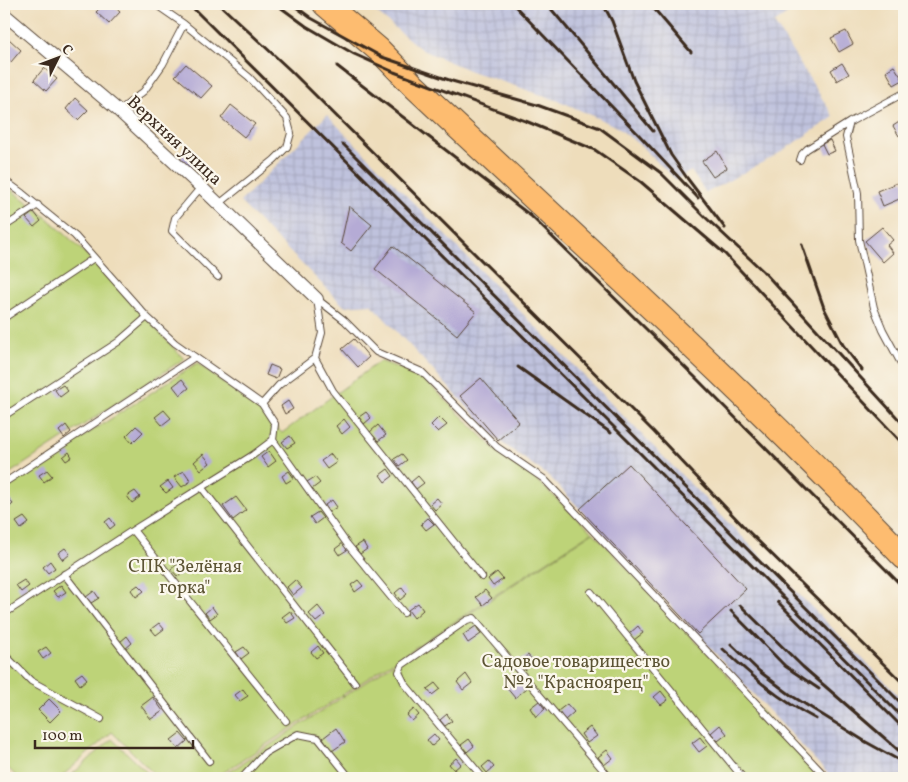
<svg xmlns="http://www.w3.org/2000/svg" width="908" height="782" font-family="Vollkorn,serif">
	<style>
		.industrial { fill: url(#industrial-grid) }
		.green { fill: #bdd378; stroke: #7c7e4b }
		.building { fill: #b5abd5 }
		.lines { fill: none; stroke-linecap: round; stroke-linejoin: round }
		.lane-casing { stroke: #564536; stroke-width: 8 }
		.street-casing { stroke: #564536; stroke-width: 14 }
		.highway-casing { stroke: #564536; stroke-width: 26 }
		.lane { stroke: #fff; stroke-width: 6 }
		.street { stroke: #fff; stroke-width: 12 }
		.highway { stroke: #fdbc70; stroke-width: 24 }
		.rail { stroke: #3b2a1e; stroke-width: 3 }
		.labels { text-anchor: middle; stroke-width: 4.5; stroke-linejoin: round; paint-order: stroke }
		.street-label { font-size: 18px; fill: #3b2a1e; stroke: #fbf7ec }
		.park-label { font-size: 18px; fill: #5c5434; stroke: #fbf7ec }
	</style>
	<defs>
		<pattern id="industrial-grid" width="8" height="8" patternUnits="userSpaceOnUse" patternTransform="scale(1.25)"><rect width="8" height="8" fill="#bfc2dd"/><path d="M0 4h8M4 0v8" fill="none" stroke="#a5a7bd"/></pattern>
	</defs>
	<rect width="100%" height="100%" fill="#fbf7ec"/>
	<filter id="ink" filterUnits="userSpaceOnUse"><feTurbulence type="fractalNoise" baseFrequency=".02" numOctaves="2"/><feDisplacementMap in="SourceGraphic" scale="10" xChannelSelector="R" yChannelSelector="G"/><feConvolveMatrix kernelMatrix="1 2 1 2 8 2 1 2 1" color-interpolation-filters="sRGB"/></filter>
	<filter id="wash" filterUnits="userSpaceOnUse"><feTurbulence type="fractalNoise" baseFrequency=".0096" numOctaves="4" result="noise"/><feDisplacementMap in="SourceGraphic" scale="20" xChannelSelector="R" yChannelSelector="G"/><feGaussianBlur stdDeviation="1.12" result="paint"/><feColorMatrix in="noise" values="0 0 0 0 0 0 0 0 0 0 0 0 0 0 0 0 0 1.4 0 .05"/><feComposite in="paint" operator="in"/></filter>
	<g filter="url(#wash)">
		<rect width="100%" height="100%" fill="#edb"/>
		<!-- industrial -->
		<path class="industrial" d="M366,4H802L774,23L834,117L776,155L706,193L691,171L676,180L642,147L617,127L562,102L471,71L422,50Z
			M327,115L904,701V778H832L550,477L498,440L371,304L344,306L240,202Z"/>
		<!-- green -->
		<path class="green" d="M4,185C73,232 127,298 184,359L4,477Z
			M380,361L421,376L496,450L541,484L592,532L215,778H158L112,732L60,778H18L4,764V488L197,363L264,414L282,433Z
			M593,532L824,778H220Z
			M112,739L153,778H68Z"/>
		<g id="blocks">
			<!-- building -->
			<path class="building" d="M104,4H111L120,12L109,24L96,12Z
				M846,31L853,44L839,52L831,38Z
				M9,39L21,50L11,62L4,56V45Z
				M842,63L849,74L837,81L831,70Z
				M186,64L212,86L201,98L175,76Z
				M894,66L903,80L894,85L886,71Z
				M44,68L57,79L46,91L34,80Z
				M75,98L88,110L78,120L66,109Z
				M231,105L255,124L244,137L221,118Z
				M904,119V133L899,136L893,126Z
				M830,140L835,151L827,154L822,144Z
				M717,151L727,168L713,177L702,161Z
				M186,152L196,162L189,170L179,160Z
				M904,180V197L883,206L877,191Z
				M349,206L372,225L351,251L341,243Z
				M34,212L41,221L34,227L26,218Z
				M882,227L893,240L887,245L893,253L883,262L865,241Z
				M393,246L476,312L457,335L375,269Z
				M354,339L369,357L358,367L342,349Z
				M270,365L280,369L276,379L266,375Z
				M481,378L519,422L498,440L460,396Z
				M182,379L189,388L180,395L173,386Z
				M63,385L68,391L60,397L55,390Z
				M288,401L293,409L285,414L281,406Z
				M164,410L171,418L162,425L155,417Z
				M366,412L371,418L364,424L359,417Z
				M439,417L447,425L438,432L431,425Z
				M344,419L350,427L342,434L336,426Z
				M66,425L71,432L64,438L59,431Z
				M378,425L386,435L378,441L370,432Z
				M136,426L143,432L132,443L126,436Z
				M290,436L295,443L287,448L282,442Z
				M269,451L276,461L268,467L261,457Z
				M69,452L72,457L66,461L63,457Z
				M203,454L210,463L201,470L194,462Z
				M331,454L337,462L327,469L321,461Z
				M402,454L407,460L399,466L394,459Z
				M629,464L746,589L698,634L580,509Z
				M388,469L393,476L385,482L380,475Z
				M47,470L52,476L44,482L39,475Z
				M184,471L191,481L182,487L174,477Z
				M289,471L294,478L286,483L282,476Z
				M418,476L424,483L416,489L411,482Z
				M315,477L320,483L312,489L307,482Z
				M168,481L173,488L166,493L160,487Z
				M135,491L140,497L132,503L127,496Z
				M5,494L13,504L6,510L4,507V495Z
				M236,497L246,510L233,520L223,506Z
				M437,498L442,504L435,510L430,504Z
				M332,500L337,507L329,512L325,505Z
				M318,512L323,518L315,524L310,517Z
				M24,517L29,523L21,529L16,522Z
				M110,518L115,525L110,529L105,522Z
				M428,518L434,524L426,530L421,524Z
				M363,542L367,549L360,554L355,547Z
				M343,543L347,550L339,555L335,549Z
				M65,548L70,554L63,560L58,553Z
				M50,561L55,568L48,573L43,567Z
				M180,562L187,570L178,577L171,569Z
				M497,572L503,579L493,586L488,579Z
				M24,580L29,586L21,592L16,585Z
				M295,580L302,588L293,595L287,587Z
				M358,580L363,586L355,592L351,585Z
				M61,585L66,592L58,597L53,591Z
				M138,585L144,591L136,597L131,590Z
				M402,587L407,594L400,600L395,593Z
				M485,590L492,598L483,605L476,597Z
				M94,591L99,598L91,603L86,597Z
				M418,603L423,610L414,618L408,610Z
				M318,606L325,615L316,622L309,614Z
				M212,607L217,614L210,619L205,613Z
				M290,611L295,618L287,623L282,617Z
				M159,623L164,629L156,635L151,629Z
				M476,626L481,634L468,643L463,635Z
				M638,626L643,633L634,640L629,634Z
				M127,636L132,643L125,649L120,642Z
				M318,646L323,653L316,658L311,652Z
				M46,647L51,653L43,659L38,652Z
				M244,647L249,653L241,659L236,652Z
				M528,655L534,663L525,670L519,662Z
				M82,673L87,679L80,685L75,678Z
				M466,674L472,683L463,690L457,682Z
				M519,677L527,688L515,698L506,687Z
				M435,683L440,689L432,695L427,689Z
				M243,689L248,696L240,701L235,695Z
				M661,691L668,700L661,705L654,697Z
				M153,697L163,711L151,719L141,706Z
				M49,699L61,711L50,722L38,710Z
				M539,701L545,709L536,717L530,708Z
				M567,704L574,712L565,720L558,711Z
				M414,709L419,715L412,721L407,715Z
				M447,714L452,721L445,726L440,720Z
				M720,725L727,734L718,741L711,733Z
				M590,727L597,736L587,743L581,734Z
				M336,728L345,742L332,751L323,738Z
				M180,733L187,741L178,749L171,740Z
				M434,734L439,740L432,746L427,740Z
				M700,737L707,746L699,752L692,743Z
				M469,739L474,746L467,752L461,745Z
				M607,750L613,758L604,765L598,757Z
				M456,758L461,764L454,770L449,764Z
				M489,761L494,767L487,773L482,767Z"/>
		</g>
	</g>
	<g filter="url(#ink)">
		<use href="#blocks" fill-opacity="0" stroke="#564536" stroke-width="1"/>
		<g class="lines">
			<!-- lane casing -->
			<g class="lane-casing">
				<path id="lane" d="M184,24L249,77L287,118L291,133L287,147L274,160L219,204
					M119,111L144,91L163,64L184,24L155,4
					M850,122L846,137L858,193L859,240L874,308L883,330L904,369
					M800,160L802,154L807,149L850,122L904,93
					M4,180L22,193L75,236L147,317L175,343L262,404L279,385L315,358L322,333L317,299
					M201,187L175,218L172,231L218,277
					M4,227L38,205
					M317,299L344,320L376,352L422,372L497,447L544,479L827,778
					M4,318L94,258
					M315,358L333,391L482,577
					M4,416L118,342L147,317
					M273,440L347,544L404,613
					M4,483L195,357
					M202,488L355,683
					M133,530L286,721
					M64,574L209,761
					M591,592L743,778
					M4,614L133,530L253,455L273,440L275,424L262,404
					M4,654L31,681L101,719
					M242,778L265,753L298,734L318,738L350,778
					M483,778L405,684L399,672L402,665L467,620L474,618L610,778"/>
			</g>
			<!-- street casing -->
			<g class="street-casing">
				<path id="street" d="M4,14L119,111L201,187L317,299"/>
			</g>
			<!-- highway casing -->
			<g class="highway-casing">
				<path id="highway" d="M325,4L379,50L415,87C580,242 748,393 904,557"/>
			</g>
			<!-- lane -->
			<use href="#lane" class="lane"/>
			<!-- street -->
			<use href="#street" class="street"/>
			<!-- highway -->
			<use href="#highway" class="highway"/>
			<!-- rail -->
			<path class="rail" d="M189,4L637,450L904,719
				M219,4L290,70L653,431L747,530L904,684
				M276,4L306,26L354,54L394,72L528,122L595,150L641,182L725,254L904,445
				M292,4L311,18L382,57L452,81L537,105L600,128L661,173L705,217L763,271L904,425
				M513,4L640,136L698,198
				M547,4L653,131
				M603,4L612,21L634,81L671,155L687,178L725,228
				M650,4L691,52
				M337,66L531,216L696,378L904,588
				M343,144L904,706
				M802,245L824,308L843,345L862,370
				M518,367L611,433
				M778,602L904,729
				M740,605L803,667L904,755
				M731,611L785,666L819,689
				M731,644L759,671L792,696L866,742L904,763
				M723,649C754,678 778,699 816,719"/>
		</g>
	</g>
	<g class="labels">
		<!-- street labels -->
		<g class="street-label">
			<text transform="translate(175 140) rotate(43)" y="6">Верхняя улица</text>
		</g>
		<!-- park labels -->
		<g class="park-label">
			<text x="185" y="572">СПК "Зелёная<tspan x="185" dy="21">горка"</tspan></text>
			<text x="576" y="667">Садовое товарищество<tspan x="576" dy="21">№2 "Красноярец"</tspan></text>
		</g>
	</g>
	<!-- margin -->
	<rect width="908" height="782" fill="none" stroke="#fbf7ec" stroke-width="20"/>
	<!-- north arrow -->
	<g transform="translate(58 58) rotate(48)" stroke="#fbf7ec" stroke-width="4" paint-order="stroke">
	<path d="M0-4L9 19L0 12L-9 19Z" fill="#3b2a1e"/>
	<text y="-8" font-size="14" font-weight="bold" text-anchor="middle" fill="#3b2a1e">С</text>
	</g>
	<!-- scale -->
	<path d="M35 740v8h158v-8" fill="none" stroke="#3b2a1e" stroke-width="2.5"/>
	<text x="42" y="740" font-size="15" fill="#3b2a1e" stroke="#fbf7ec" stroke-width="4" paint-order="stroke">100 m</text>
</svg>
